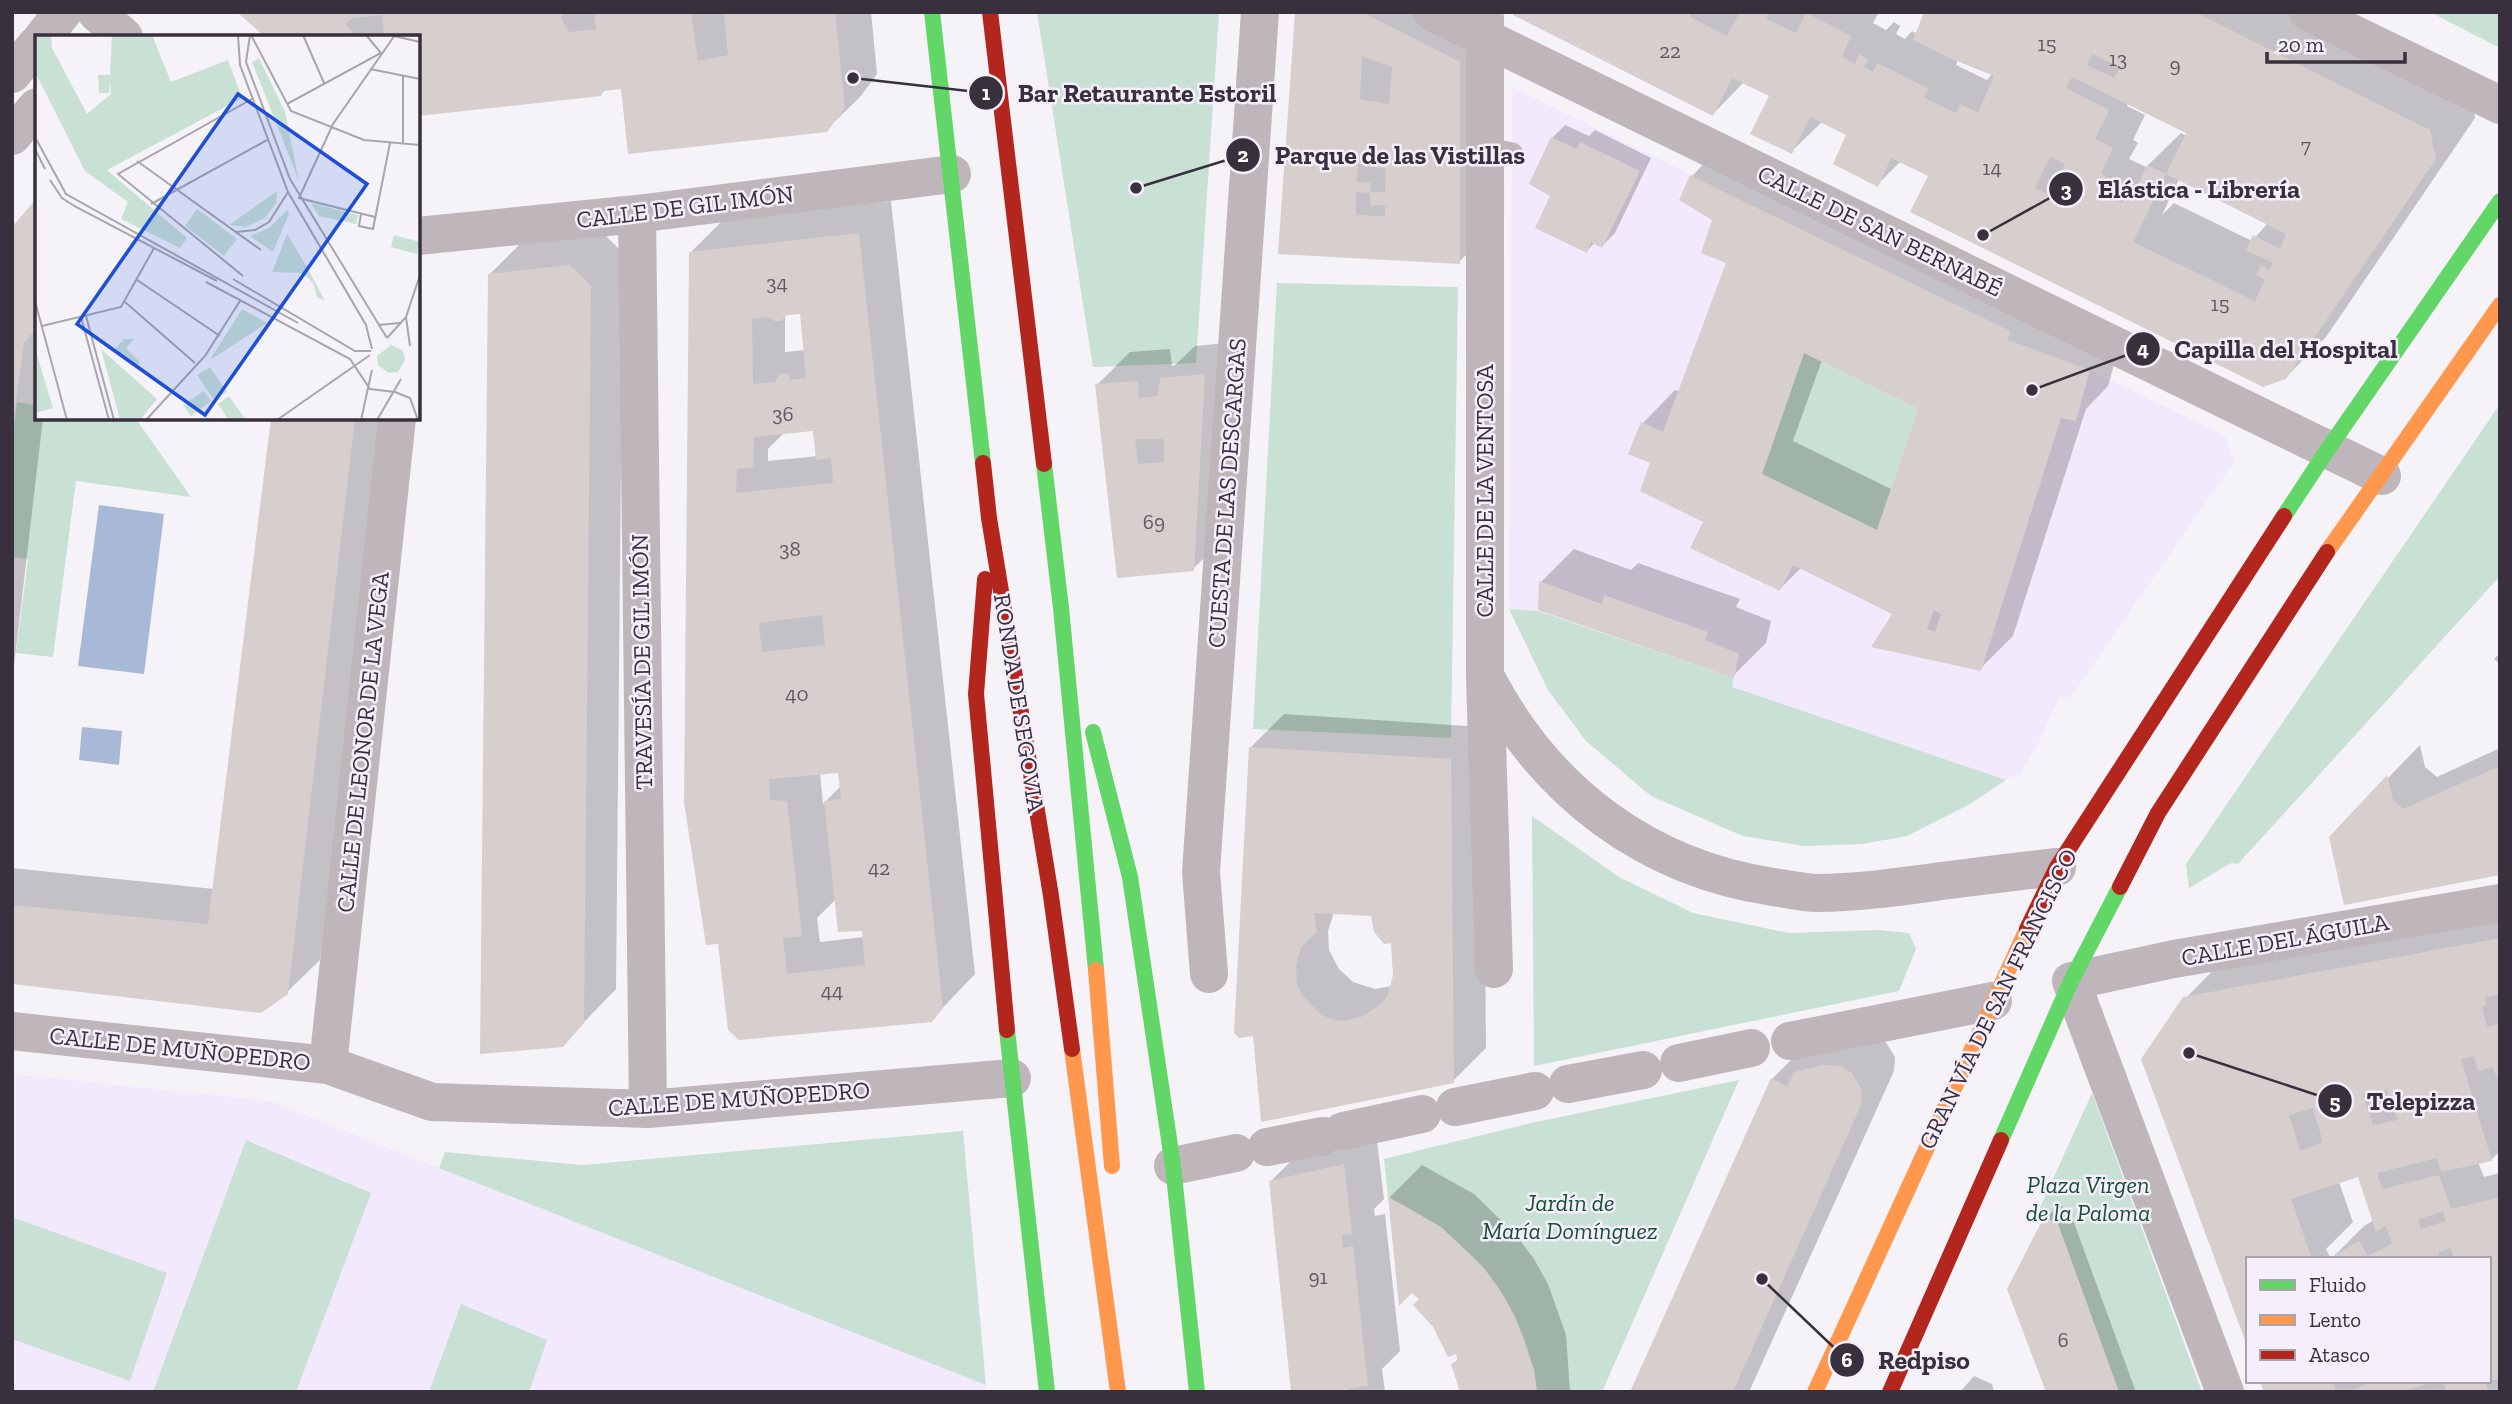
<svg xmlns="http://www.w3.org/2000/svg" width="2512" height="1404" font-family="'Zilla Slab',serif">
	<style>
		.built { fill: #f3e9fc }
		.green { fill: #c9e0d4 }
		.water { fill: #a7b9d6 }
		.shadow { fill: #0003; fill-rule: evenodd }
		.building { fill: #d6cfce; fill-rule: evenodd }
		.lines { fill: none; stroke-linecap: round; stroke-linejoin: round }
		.lane { stroke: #beb6ba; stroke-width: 23 }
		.street { stroke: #beb6ba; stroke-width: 38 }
		.fast { stroke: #63d668; stroke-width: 16 }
		.slow { stroke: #ff974d; stroke-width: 16 }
		.jam { stroke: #b3261e; stroke-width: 16 }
		.labels { text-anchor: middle; stroke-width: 5; stroke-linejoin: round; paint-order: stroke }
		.number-label { font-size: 21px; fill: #605861 }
		.street-label { font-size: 24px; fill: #38313d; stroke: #f5effb }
		.park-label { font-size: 24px; font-style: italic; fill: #165033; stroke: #f5effb }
		.inset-road { fill: none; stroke: #a9a5ad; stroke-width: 2 }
		.view { fill: #1d4ed8; fill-opacity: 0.15; stroke: #1d4ed8; stroke-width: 3.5 }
		.inset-edge { fill: none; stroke: #38313d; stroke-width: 3.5 }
		.leader { fill: none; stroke: #38313d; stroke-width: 2.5 }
		.callout-dot { fill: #38313d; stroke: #f5effb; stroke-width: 2.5 }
		.mark-label { font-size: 21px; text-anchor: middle; font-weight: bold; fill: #fff }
		.callout-label { font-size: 26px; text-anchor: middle; font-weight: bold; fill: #38313d; stroke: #f5effb; stroke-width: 5; stroke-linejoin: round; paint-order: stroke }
	</style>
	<rect width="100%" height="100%" fill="#f5f2f8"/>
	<!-- built -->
	<path class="built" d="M1512,87L2010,331L2008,340L2090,370L2225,436L2234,462L2068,701L2060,695L2039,742L2020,775L2005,780L1970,804L1907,836L1862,844L1804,846L1743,836L1651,796L1586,741L1548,690L1509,609Z
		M12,1074L270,1101L986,1385L987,1392H12Z"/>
	<!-- green -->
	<path class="green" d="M1037,12H1219L1196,363L1093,367Z
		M2430,12H2500V48Z
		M1277,283L1458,287L1451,738L1253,729Z
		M1804,353L1918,409L1877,530L1762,474Z
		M17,402L37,405V418L136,419L191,497L76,481L53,657L16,653L28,559L12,557V442Z
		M2500,404V576L2238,864L2231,863L2189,888L2186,864Z
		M1509,609L1538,611L1734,678L1732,687L2006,780L1970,804L1907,836L1862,844L1804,846L1743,836L1651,796L1586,741L1548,690Z
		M1532,816L1619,877L1693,913L1789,933L1878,930L1909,933L1916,949L1899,991L1534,1066Z
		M1739,1080L1602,1392H1537C1524,1298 1471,1238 1388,1197L1384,1159L1531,1123Z
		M2092,1093L2202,1392H2119L2058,1224L2037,1214Z
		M963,1131L986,1385L439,1168L445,1152L582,1165Z
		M246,1140L371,1193L296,1392H153Z
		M12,1217L167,1273L130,1381L12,1339Z
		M461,1304L547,1340L529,1392H429Z"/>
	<!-- water -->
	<path class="water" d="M99,505L164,514L144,674L78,666Z
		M82,727L122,731L119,765L79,760Z"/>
	<!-- shadow -->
	<path class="shadow" d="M239,12H871L877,74L860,97L826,130L622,87L606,89L600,95L418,37H267Z
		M1296,12H1459L1492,29V229L1459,262L1280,252Z
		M1515,12H1879L1873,23L1886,30L1894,22L1900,26L1896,34L1905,39L1912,31L1917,34L1926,12H2315L2470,90L2475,118L2326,337L2286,377L1930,175L1901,161L1877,185L1849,134L1822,122L1791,152L1771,95L1744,82L1713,114ZM1958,60L1993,73L1987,80L1956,65ZM2128,102L2194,123L2187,136L2181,133L2146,167L2129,159L2138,143L2133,140L2145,115L2127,106ZM2179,179L2268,223L2252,241L2174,203L2162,215Z
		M1565,125L1589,136L1595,130L1651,158L1615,233L1602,246L1595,242L1587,251L1553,196L1552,138Z
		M1724,143L2122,337L2108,386L2086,409L2013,636L1980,669L1895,613L1802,567L1780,589L1705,521L1653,462L1630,453L1643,423L1675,390L1680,392L1728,262L1714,219L1681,200L1692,176ZM1822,360L1920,408L1893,490L1793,441Z
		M37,201V418H43L12,683V230Z
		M891,201L975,974L931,1020L740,1038L720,943L690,253L723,220ZM802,312L805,350L785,352V315ZM814,429L818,456L768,461V449L785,432ZM839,771L841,786L823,804L820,773ZM836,899L863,929L864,937L820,942L817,918Z
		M603,233L623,253L616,989L562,1045L490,274L523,241Z
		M1237,342L1226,536L1193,569L1119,576L1097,385L1130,352L1170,349L1172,366L1175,365L1195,346Z
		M274,418H384L320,960L286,993L12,982V868L214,889Z
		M1574,549L1631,570L1638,563L1740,599L1736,607L1771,621L1766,643L1733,676L1541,582Z
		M2500,653V664L2494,659Z
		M1284,714L1483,727L1486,1048L1453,1081L1262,1120L1251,747ZM1334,912L1373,914L1392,942L1395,975L1392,986L1375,989L1353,982L1339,969L1329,950L1328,931Z
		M2420,745L2425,767L2437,777L2500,748V873L2331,837Z
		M2500,912V1151L2491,1160L2478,1162L2484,1177L2500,1173V1392H2266L2262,1381H2489V1259H2331L2364,1226L2374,1220L2360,1175L2339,1182L2353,1222L2326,1249L2331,1259H2248V1342L2143,1059L2185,999L2225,958Z
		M1885,1041L1895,1057L1894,1071L1749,1392H1633L1772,1079L1805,1046Z
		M1376,1133L1384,1199L1374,1209L1375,1216L1385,1214L1400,1351L1382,1369L1385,1392H1293L1271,1181L1304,1148Z
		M1422,1165L1474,1194L1516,1235L1534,1259L1548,1284L1566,1335L1570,1392H1462L1453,1364L1459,1358L1421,1299L1412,1291L1401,1302L1390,1197Z
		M2059,1205L2070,1212L2136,1392H2048L2046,1218Z
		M1974,1376L1992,1384L1994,1392H1960Z"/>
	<!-- building -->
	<path class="building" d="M237,12H563L561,19L569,32L596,29L594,12H691L698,61L728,55L724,12H835L845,108L827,132L628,154L621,89L603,91L601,96L418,116V37H384L382,15L353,18L345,24L352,31L347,37H265Z
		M1295,12H1362L1460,62V264L1278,254ZM1362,56L1392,67L1389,104L1360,99ZM1358,164L1386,169L1385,192H1370V206L1385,205V216L1356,215V192L1370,193L1371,183L1357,182Z
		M1514,12H1692L1690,17L1727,36L1740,12H1769L1766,19L1796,33L1806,13L1851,36L1842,57L1855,64L1859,54L1868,59L1864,67L1873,72L1878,63L1929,89L1924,98L1956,113L1960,104L1978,113L1994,76L1947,57L1913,40L1924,12H2195L2430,130L2436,159L2286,379L2263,387L1910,212L1928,176L1891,158L1878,187L1833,164L1846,135L1810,117L1792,154L1750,134L1769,96L1732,78L1713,116L1513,15ZM2092,54L2120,67L2114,78L2087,65ZM2072,77L2186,133L2166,174L2286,234L2280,249L2253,235L2246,250L2273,263L2269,270L2261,265L2256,275L2265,280L2255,301L2133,242L2166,174L2147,165L2135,191L2129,188L2122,203L2098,192L2106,176L2101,173L2113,148L2095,139L2109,110L2066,88ZM2050,157L2065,164L2050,195L2035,188Z
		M1551,137L1577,149L1580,142L1640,171L1602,248L1591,242L1587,253L1535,228L1550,196L1529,184Z
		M1690,175L2010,331L2008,340L2090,370L2076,421L2061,418L1981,671L1871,647L1892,614L1793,565L1780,591L1690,548L1703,522L1640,491L1650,463L1628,454L1641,422L1663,432L1726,263L1701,253L1712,220L1679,200ZM1804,353L1918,409L1877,530L1762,474ZM1934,610L1941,614L1935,632L1927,629Z
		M37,198V327L24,343L12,427V227Z
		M859,233L943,1008L932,1022L739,1040L728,1030L718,944L706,945L684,802L689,252ZM800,314L806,378L791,380L788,374L784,373L779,375L775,382L753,384L752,319L767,317L775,321H781L787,315ZM813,431L816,460L831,458L833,483L736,493L737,469L753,467L754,437ZM822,615L825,645L762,652L759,623ZM838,773L841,799L824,801L838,932L862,931L865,965L787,974L783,938L802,936L787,801L770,800L769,779Z
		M570,265L591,286L584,1023L563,1047L480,1054L488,274Z
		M1205,374L1194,571L1117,578L1095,384L1138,381L1139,398L1158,396L1160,378ZM1135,439H1164V462L1138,464Z
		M271,418H355L288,994L261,1013L12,984V905L208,924Z
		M1539,581L1602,604L1604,595L1708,632L1705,640L1739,654L1734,678L1538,610Z
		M1249,747L1451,759L1454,1083L1261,1122L1253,1036L1239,1038L1234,1033ZM1314,913L1371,916L1374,932L1384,944L1391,943L1393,975L1388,995L1381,1004L1361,1017L1341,1021L1331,1019L1320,1014L1301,993L1297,984L1296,965L1301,947L1317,932Z
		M2500,766V875L2344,905L2329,837L2387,775L2393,800L2403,809Z
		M2500,938V994L2485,997L2486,1006L2482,1007L2487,1027L2500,1024V1087L2493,1067L2478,1071L2474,1056L2461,1059L2492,1161L2441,1172L2437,1158L2377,1173L2382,1189L2439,1175L2451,1209L2500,1197V1378L2489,1382V1259H2454L2450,1248L2438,1252L2440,1259H2328L2359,1241L2368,1256L2392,1244L2386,1226L2376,1232L2358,1177L2291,1199L2312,1259H2248L2247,1346L2141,1059L2183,997ZM2387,1090L2398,1120L2373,1125L2362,1093ZM2313,1108L2323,1142L2300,1151L2289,1115ZM2443,1212L2446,1221L2421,1229L2418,1219Z
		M1823,1065L1840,1066L1852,1073L1862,1091L1861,1105L1733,1392H1630L1771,1078L1787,1087L1794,1072Z
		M1344,1164L1352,1234L1342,1235L1343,1248L1353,1246L1368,1386L1348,1389L1349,1392H1291L1269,1181Z
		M1388,1197L1441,1227L1484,1268L1501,1292L1515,1317L1534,1369L1537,1392H1460L1451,1364L1458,1361L1457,1358L1456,1354L1448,1357L1433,1327L1413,1305L1419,1299L1412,1293L1399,1306Z
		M2044,1217L2058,1224L2119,1392H2046L2007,1289Z
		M2260,1381H2333L2336,1392H2264Z
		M2374,1381H2431V1382L2403,1392H2348Z
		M2443,1381H2485L2489,1392H2447Z"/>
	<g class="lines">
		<!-- lane -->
		<path class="lane" d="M1484,148L1512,154"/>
		<!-- street -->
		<path class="street" d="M96,12L124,37
			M1432,12L2382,476
			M2308,12L2500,105
			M1485,18V676L1494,969
			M43,37L63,12
			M12,74L37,44
			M12,136L37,107
			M637,214L648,1109
			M418,236L637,214L952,174
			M1488,681C1547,793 1647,868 1773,887C1787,889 1801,892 1815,893C1858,893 1899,887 1941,881C1980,876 2019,871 2057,867
			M1209,974L1201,872L1260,12
			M12,1031L328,1065L432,1102L648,1109L1012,1078
			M1790,1041L1993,1001
			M1679,1063L1751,1048
			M328,1065L397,418
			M1568,1084L1643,1070
			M1455,1107L1535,1091
			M1343,1131L1422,1114
			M1267,1147L1323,1136
			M1173,1166L1236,1153
			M2225,1392L2071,981L2174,959L2500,903"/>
		<!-- fast -->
		<path class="fast" d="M932,12L983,463
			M1044,464L1061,608L1096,970
			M2284,516L2328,449L2500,201
			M1093,732L1130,877L1173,1166L1197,1392
			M1007,1030L1047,1392
			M2001,1140L2071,981L2120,887"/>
		<!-- slow -->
		<path class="slow" d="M2327,552L2500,305
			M1096,970L1112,1166
			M1072,1049L1118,1392
			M1815,1392L2027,929"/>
		<!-- jam -->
		<path class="jam" d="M990,12L1044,464
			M983,463L989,518L1051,896L1072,1049
			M985,579L976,694L1007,1030
			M2120,887L2158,813L2327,552
			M2027,929L2057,867L2284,516
			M1890,1392L2001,1140"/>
	</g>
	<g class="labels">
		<!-- number labels -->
		<g class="number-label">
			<text x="2047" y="51">15</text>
			<text x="1670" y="58">22</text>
			<text x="2118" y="66">13</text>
			<text x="2175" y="72">9</text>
			<text x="2306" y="153">7</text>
			<text x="1992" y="175">14</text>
			<text x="777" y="290">34</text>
			<text x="2220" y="311">15</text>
			<text x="783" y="421">36</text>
			<text x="1154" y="529">69</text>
			<text x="790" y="556">38</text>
			<text x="797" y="701">40</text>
			<text x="879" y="875">42</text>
			<text x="832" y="998">44</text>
			<text x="1318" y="1284">91</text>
			<text x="2063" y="1347">6</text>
		</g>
		<!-- street labels -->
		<g class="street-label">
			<text transform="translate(685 207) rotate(-7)" y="8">CALLE DE GIL IMÓN</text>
			<text transform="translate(1880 231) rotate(26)" y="8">CALLE DE SAN BERNABÉ</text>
			<text transform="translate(1485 491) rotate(-90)" y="8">CALLE DE LA VENTOSA</text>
			<text transform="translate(1227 493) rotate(-86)" y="8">CUESTA DE LAS DESCARGAS</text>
			<text transform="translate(642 662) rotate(-91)" y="8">TRAVESÍA DE GIL IMÓN</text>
			<text transform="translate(1019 703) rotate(81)" y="8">RONDA DE SEGOVIA</text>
			<text transform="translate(363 742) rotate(-84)" y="8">CALLE DE LEONOR DE LA VEGA</text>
			<text transform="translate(2285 940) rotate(-10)" y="8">CALLE DEL ÁGUILA</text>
			<text transform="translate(1998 999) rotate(-64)" y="8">GRAN VÍA DE SAN FRANCISCO</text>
			<text transform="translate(180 1049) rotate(6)" y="8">CALLE DE MUÑOPEDRO</text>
			<text transform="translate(739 1099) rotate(-4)" y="8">CALLE DE MUÑOPEDRO</text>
		</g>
		<!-- park labels -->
		<g class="park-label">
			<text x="2088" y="1193">Plaza Virgen<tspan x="2088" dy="28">de la Paloma</tspan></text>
			<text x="1570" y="1211">Jardín de<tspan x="1570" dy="28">María Domínguez</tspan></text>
		</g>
	</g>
	<!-- overview -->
	<g transform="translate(35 35)">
		<rect width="385" height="385" fill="#f5f2f8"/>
		<path d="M0,0H16L17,13L52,79L76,59L75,45L74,58H64L63,40H75L77,0H117L136,47L193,25L207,63L72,135L152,203L145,213L86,184L93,167L50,136L0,37ZM224,23L250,77L264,146L217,27ZM242,156L241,168L230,183L211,192L194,190ZM276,168L323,180L321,189L284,181ZM162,174L202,204L189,221L150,191ZM252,175L254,179L238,217L215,201L234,193ZM252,199L272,232L290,266L282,262L278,248L268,238L237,237ZM359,200L385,207L382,219L356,212ZM207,274L232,288L177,324L176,323ZM89,304H99L91,313L105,327L102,330L80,314ZM356,310L368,316L370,325L363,337L354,338L343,330L342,321ZM0,313L18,373L0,378ZM66,314L122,364L105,385H85ZM175,332L192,357L179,365L162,340ZM169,356L176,366L156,381L148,370ZM194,361L210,384L209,385H194L183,369Z" fill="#c9e0d4"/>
		<path class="inset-road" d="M203,0L205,30L253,157L331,290L337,314M215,0L211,27L255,144L352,303M216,0L256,76L329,105L385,110M268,0L289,48M359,1L385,7M335,34L385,44M368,41V109M252,69L346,18L331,0M0,102L31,159L263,288M0,114L10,134M102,126L226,215M15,145L27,163L41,172L182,246M116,169L234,104M326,179L324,191L338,194L355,108M340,182L264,163L298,89L360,0M201,197L220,195L234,187L253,157M208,241L83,139L217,64M198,244L320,316H336M102,245L185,301M171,247L315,324L335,354L360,357M0,266L32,385M90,267L160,328M51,281L79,385M46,282L74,385M343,290L365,288M7,291L86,272L119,213M352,303L371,282M375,311L371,282L385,240M360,357L375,363L383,385M384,379L385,354M111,385L170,321L205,266M242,385L335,320M326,385L337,335M342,385L366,344"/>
		<path class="view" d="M203,59L332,149L170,380L42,289Z"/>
		<rect width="385" height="385" class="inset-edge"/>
	</g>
	<!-- callouts -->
	<path class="leader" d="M853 78L986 93M1136 188L1243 155M1983 235L2066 189M2032 390L2143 349M2189 1053L2335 1101M1762 1279L1847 1360"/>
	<g class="callout-dot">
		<circle cx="853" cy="78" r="7"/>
		<circle cx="1136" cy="188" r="7"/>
		<circle cx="1983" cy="235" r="7"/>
		<circle cx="2032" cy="390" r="7"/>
		<circle cx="2189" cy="1053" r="7"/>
		<circle cx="1762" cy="1279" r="7"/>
		<circle cx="986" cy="93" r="18"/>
		<circle cx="1243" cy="155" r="18"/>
		<circle cx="2066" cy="189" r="18"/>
		<circle cx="2143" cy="349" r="18"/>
		<circle cx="2335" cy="1101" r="18"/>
		<circle cx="1847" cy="1360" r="18"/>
	</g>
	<g class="mark-label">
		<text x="986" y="100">1</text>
		<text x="1243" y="162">2</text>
		<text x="2066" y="197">3</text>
		<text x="2143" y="356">4</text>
		<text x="2335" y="1109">5</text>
		<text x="1847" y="1367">6</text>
	</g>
	<g class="callout-label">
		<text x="1147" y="102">Bar Retaurante Estoril</text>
		<text x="1400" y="164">Parque de las Vistillas</text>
		<text x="2199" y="198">Elástica - Librería</text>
		<text x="2286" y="358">Capilla del Hospital</text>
		<text x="2421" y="1110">Telepizza</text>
		<text x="1924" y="1369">Redpiso</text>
	</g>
	<!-- border -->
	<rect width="2512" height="1404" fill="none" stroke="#38313d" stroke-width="28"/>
	<!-- legend -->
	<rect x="2246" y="1257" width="245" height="126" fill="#f5effb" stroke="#a9a3af" stroke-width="2"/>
	<rect x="2260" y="1280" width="35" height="10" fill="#63d668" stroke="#a9a3af" stroke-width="2"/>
	<text x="2309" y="1292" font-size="21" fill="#38313d">Fluido</text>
	<rect x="2260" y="1315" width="35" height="10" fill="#ff974d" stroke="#a9a3af" stroke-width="2"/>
	<text x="2309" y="1327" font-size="21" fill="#38313d">Lento</text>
	<rect x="2260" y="1350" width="35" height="10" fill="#b3261e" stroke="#a9a3af" stroke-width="2"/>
	<text x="2309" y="1362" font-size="21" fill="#38313d">Atasco</text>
	<!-- scale -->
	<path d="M2267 52v10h138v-10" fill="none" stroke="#38313d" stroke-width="3.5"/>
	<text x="2278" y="52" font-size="21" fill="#38313d" stroke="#f5effb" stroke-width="5" paint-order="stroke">20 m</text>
</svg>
